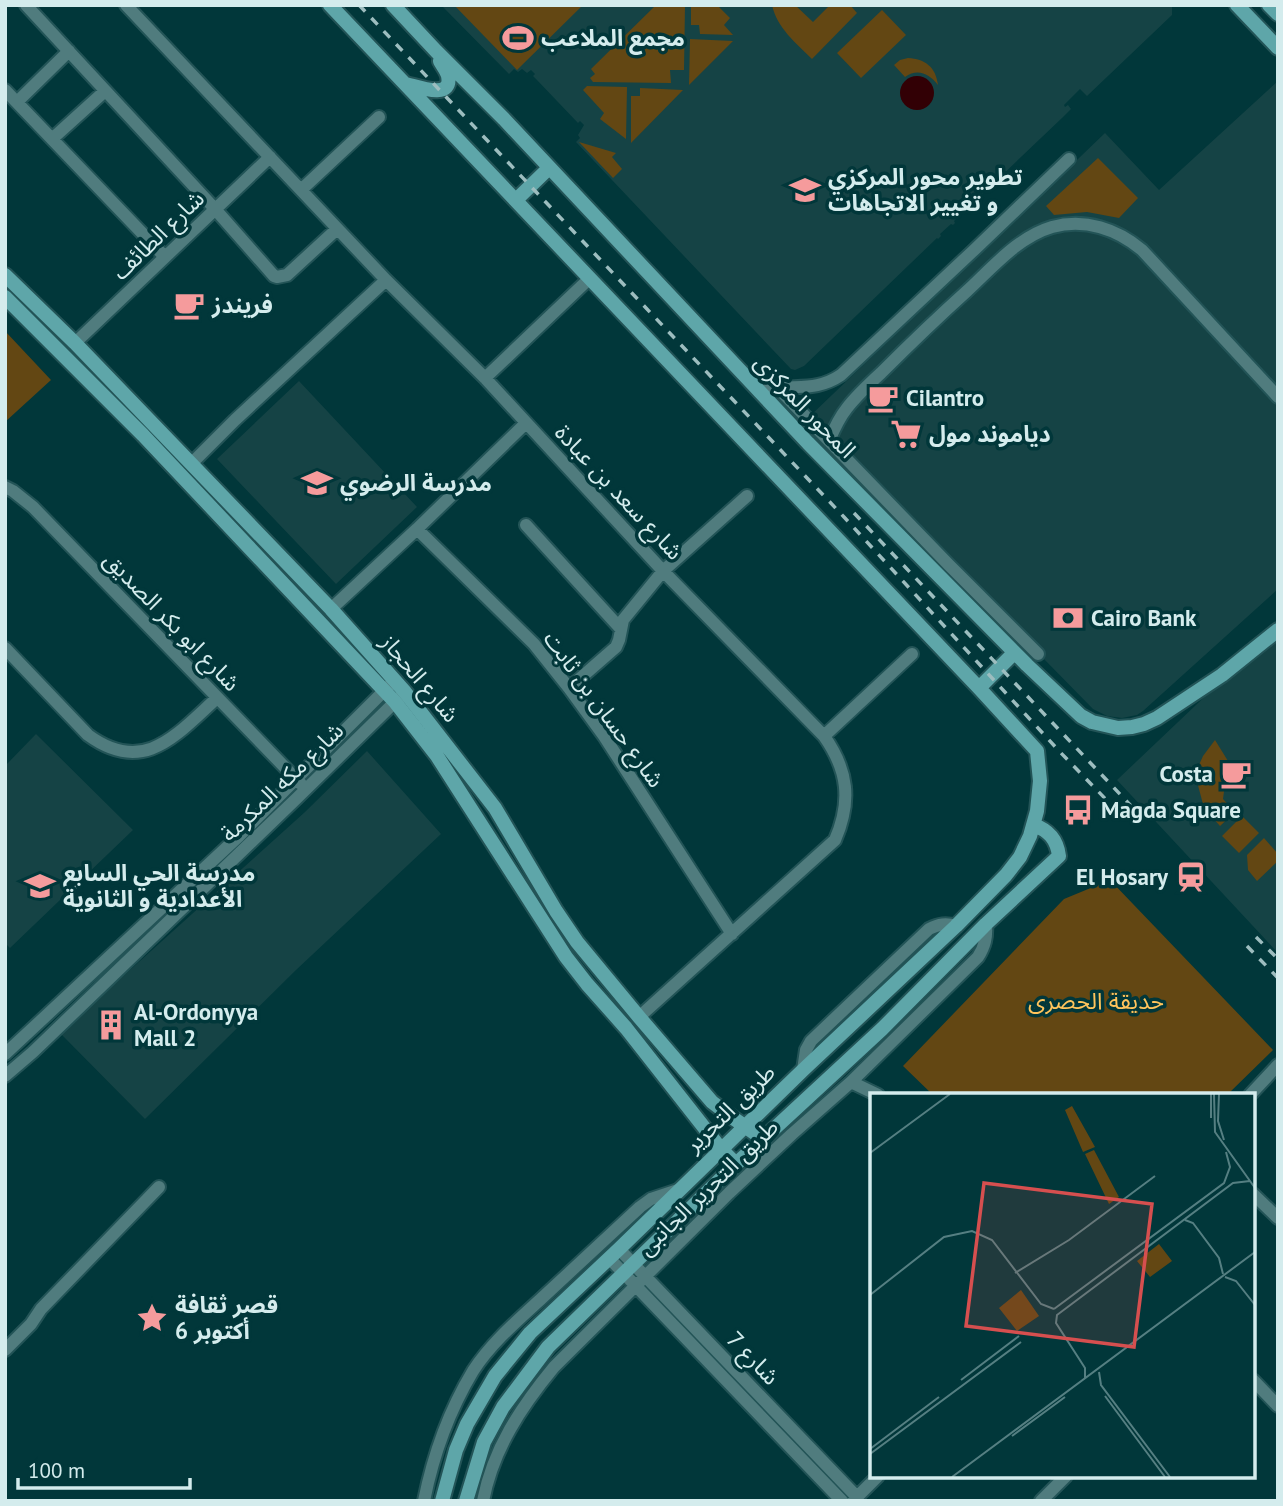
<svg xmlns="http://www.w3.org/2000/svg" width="1283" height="1506" font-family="'PT Sans','Noto Sans Arabic',sans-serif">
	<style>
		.built { fill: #154345 }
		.green { fill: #634713 }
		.water { fill: #320005 }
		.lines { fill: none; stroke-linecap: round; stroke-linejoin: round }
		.street-casing { stroke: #235457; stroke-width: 16 }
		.secondary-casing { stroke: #235457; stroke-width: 18 }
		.street { stroke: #507c7e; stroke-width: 12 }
		.secondary { stroke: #5ea6a9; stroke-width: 14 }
		.rail { stroke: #9dbdbf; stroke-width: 3.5; stroke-dasharray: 9 9; stroke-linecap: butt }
		.labels { text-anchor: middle; stroke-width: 7; stroke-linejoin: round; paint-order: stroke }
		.poi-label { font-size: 23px; font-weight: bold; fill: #d4eced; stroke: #01373a; text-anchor: start }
		.street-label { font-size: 23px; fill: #d4eced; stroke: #01373a }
		.park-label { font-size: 23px; fill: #ffc45c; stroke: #01373a }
		.inset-road { fill: none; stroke: #557f82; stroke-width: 2 }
		.view { fill: #d64f4f; fill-opacity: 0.15; stroke: #d64f4f; stroke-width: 3.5 }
		.inset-edge { fill: none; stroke: #d4eced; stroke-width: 3.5 }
	</style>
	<rect width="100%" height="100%" fill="#01373a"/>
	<!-- built -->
	<path class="built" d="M441,5H1172V15L1087,96L1080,89L1064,105L1065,107L1068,105L1071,109L1062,118L954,221L955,223L953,225L951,224L940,234L941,236L938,239L937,238L804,366L795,370L791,369L576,142L580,138L578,135L584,125L580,121L578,123L536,79L533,76L535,74L531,70L527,73L522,69L518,72L514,69L509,74Z
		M1278,81V589L1143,711L1137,715L1122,718L1107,716L1093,709L808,418L1105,133L1159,190Z
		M299,381L417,507L336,584L217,459Z
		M1278,627V953L1117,780Z
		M36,734L133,830L10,948L5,943V766Z
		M367,751L441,834L296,970L145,1119L60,1033L305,812Z"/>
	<!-- green -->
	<path class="green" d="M454,5H583L517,70Z
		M656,5H685L684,70H670L671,83L593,82L590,78L595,74L591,69Z
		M691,5H717L730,18L724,25L733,35L700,34L699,25H691Z
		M772,5H795L813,22L830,5H850L857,13L812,59C796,43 777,28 772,5Z
		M882,10L906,35L861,78L837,53Z
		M690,39L733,41L689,85Z
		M908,58C925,59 936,67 938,85C929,73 917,68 905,77L894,65L900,60Z
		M587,86L627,87L626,139L600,119L604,113L583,90Z
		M640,88L683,90L631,143V96H640Z
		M579,142L616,153L612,157L622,169L613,178Z
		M1098,158L1138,198L1119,218L1087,212L1054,215L1046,206Z
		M5,331L51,380L5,422Z
		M1215,740L1228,761L1223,799L1235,812L1220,826L1204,808L1195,774L1203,756Z
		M1242,816L1259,833L1239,853L1222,836Z
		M1264,838L1278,854V861L1257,881L1248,870L1247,855Z
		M1110,880L1273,1050L1227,1095H933L903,1066L1064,899Z"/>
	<!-- water -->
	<path class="water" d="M900 93a17 17 0 1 1 34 0a17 17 0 1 1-34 0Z"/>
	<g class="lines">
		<!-- street casing -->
		<g class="street-casing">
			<path id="street" d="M26,5L215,209L274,276L277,277L287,275L337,229
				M126,5L386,280L485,378L663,571L824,736C848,770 852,801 835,840L639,1017
				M5,90L165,257
				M17,102L69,51
				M52,139L105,91
				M301,190L379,117
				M75,343L270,157
				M485,378L590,278
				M777,387L948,564L1038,654
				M759,392C790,382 813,394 841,375L972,252L1069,159
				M829,441C834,429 839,418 847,408C857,395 869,384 881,373C909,345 937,318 967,291C992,268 1018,237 1052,227C1085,218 1117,229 1142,250L1278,397
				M191,464L235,420L386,280
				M5,487L13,491L33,507L301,784
				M526,525L620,628
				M417,529L534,644L569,688L604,736L732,934
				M331,609L417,529L526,423
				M5,648L88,735C144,776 176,735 217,698
				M569,688L616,647L619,640L623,620L663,571L747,496
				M824,736L912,654
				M5,1054L239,836L390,685
				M803,1070L806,1050L811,1041L929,929C939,924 946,923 956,926
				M5,1076L33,1052L297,798L401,696
				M851,1082L878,1095
				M1250,1095L1278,1065
				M1253,1194L1278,1218
				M619,1249L857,1497
				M609,1258L842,1501
				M5,1350L31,1324L41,1309L159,1187
				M1253,1380L1278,1406
				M424,1501C433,1456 449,1411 473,1371C491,1343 518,1320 542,1298C575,1267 608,1237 640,1207L651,1199L678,1190
				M483,1501C493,1449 521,1407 554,1367L729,1193L792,1134L851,1082L978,957C985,946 987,937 986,924
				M853,1501L878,1476
				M1041,1501L1066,1476"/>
		</g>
		<!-- secondary casing -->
		<g class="secondary-casing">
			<path id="secondary" d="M330,5L979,688L1037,751L1040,781L1037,811L1030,836L1020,857L1006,875L956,926L803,1070L619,1249L530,1333L495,1376L467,1424L456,1450L442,1501
				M393,5L436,51L504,119L808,443L1027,665L1081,716L1092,722L1118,728L1132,727L1144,724L1157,718L1222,675L1278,630
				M1237,5L1278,48
				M1269,5L1278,14
				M406,84C416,86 453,101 448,76C447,71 442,65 440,61
				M516,200L549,168
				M5,275L75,343L331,609L405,692L495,808L556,911L577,942L639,1017L712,1102L733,1118L763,1139
				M5,297L143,435L395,702L437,756L566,957L587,984L626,1028L721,1149L736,1164
				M979,688L1014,653
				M466,1501L484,1442L503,1407L548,1347L736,1164L882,1029L986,924L1059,856C1057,840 1049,830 1033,825"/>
		</g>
		<!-- street -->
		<use href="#street" class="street"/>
		<!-- secondary -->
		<use href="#secondary" class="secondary"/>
		<!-- rail -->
		<path class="rail" d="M359,5L844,517L1060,752L1124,818
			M854,513L1134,809
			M1256,937L1278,959
			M1247,946L1278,978"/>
	</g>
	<!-- icons -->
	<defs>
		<g id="stadium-bare" transform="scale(2.415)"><path d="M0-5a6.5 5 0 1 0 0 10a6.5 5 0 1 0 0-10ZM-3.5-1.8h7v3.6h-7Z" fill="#f59b9c" stroke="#01373a" stroke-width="2.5" paint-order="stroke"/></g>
		<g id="university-bare" transform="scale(2.415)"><path d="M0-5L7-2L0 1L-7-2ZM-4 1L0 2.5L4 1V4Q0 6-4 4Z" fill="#f59b9c" stroke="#01373a" stroke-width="2.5" paint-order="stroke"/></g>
		<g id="cafe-bare" transform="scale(2.415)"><path d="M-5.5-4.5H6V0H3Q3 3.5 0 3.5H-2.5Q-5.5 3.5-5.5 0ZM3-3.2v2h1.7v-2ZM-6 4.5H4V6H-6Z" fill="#f59b9c" stroke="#01373a" stroke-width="2.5" paint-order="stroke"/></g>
		<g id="supermarket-bare" transform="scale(2.415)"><path d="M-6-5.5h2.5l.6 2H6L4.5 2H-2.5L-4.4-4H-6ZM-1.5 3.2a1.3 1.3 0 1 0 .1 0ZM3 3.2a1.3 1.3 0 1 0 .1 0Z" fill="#f59b9c" stroke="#01373a" stroke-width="2.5" paint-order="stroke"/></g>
		<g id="school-bare" transform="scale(2.415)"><path d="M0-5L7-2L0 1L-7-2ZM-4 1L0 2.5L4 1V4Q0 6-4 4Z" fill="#f59b9c" stroke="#01373a" stroke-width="2.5" paint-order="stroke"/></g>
		<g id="bank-bare" transform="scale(2.415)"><path d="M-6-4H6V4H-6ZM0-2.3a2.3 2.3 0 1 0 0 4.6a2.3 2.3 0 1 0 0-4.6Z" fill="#f59b9c" stroke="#01373a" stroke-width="2.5" paint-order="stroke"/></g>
		<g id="bus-bare" transform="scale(2.415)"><path d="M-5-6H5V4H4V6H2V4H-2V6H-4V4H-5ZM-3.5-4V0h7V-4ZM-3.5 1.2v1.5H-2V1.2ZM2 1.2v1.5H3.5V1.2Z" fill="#f59b9c" stroke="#01373a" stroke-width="2.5" paint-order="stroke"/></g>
		<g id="station-bare" transform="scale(2.415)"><path d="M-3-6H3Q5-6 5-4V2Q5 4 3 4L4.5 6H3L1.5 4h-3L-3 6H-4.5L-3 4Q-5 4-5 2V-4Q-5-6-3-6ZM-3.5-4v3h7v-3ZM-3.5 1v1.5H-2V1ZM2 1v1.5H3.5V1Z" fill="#f59b9c" stroke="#01373a" stroke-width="2.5" paint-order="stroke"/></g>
		<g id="building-bare" transform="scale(2.415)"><path d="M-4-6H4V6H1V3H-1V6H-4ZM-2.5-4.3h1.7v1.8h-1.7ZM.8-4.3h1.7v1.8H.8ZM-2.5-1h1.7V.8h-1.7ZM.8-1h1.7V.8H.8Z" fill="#f59b9c" stroke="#01373a" stroke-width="2.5" paint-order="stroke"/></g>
		<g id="sight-bare" transform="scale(2.415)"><path d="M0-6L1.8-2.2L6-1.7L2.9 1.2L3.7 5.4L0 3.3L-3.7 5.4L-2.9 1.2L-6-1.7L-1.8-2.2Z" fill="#f59b9c" stroke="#01373a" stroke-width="2.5" paint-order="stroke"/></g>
	</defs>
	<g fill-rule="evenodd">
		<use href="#stadium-bare" x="518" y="38"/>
		<use href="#university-bare" x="805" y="190"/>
		<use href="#cafe-bare" x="189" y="305"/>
		<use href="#cafe-bare" x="883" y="398"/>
		<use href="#supermarket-bare" x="906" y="434"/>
		<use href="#school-bare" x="317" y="483"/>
		<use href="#bank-bare" x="1068" y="618"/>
		<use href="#cafe-bare" x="1236" y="774"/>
		<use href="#bus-bare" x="1078" y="810"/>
		<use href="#station-bare" x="1191" y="877"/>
		<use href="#school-bare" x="40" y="886"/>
		<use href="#building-bare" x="111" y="1025"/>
		<use href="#sight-bare" x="152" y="1318"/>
	</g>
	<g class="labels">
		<!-- poi labels -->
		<g class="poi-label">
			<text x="541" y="46">مجمع الملاعب</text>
			<text x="828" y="185">تطوير محور المركزي<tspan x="828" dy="26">و تغيير الاتجاهات</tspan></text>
			<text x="212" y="313">فريندز</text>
			<text x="906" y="406">Cilantro</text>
			<text x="929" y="442">دياموند مول</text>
			<text x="340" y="491">مدرسة الرضوي</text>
			<text x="1091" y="626">Cairo Bank</text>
			<text x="1213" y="782" text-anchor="end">Costa</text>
			<text x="1101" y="818">Magda Square</text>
			<text x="63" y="881">مدرسة الحي السابع<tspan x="63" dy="26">الأعدادية و الثانوية</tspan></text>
			<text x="1168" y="885" text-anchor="end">El Hosary</text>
			<text x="134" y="1020">Al-Ordonyya<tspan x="134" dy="26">Mall 2</tspan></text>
			<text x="175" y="1313">قصر ثقافة<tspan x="175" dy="26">6 أكتوبر</tspan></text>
		</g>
		<!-- street labels -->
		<g class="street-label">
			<text transform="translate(158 235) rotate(-44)" y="8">شارع الطائف</text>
			<text transform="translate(805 406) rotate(46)" y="8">المحور المركزى</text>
			<text transform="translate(619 492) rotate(47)" y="8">شارع سعد بن عبادة</text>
			<text transform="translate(172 621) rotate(46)" y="8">شارع ابو بكر الصديق</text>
			<text transform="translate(420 678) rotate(50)" y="8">شارع الحجاز</text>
			<text transform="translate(604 709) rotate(54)" y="8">شارع حسان بن ثابت</text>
			<text transform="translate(282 782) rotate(-44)" y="8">شارع مكه المكرمة</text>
			<text transform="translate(730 1108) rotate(-44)" y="8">طريق التحرير</text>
			<text transform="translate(708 1187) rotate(-44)" y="8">طريق التحرير الجانبى</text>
			<text transform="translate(753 1358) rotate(46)" y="8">شارع 7</text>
		</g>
		<!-- park labels -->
		<g class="park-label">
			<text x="1096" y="1009">حديقة الحصرى</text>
		</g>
	</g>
	<!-- overview -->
	<g transform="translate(870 1093)">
		<rect width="385" height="385" fill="#01373a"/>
		<path d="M202,13L225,54L213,59L195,17ZM224,57L249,104L239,111L215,61ZM289,151L302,168L280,184L267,168ZM151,197L169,223L147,238L129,215Z" fill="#634713"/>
		<path class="inset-road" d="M341,1V25M344,1L345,39L385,95M349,1L348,28L354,47M0,60L80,1M315,127L323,130L349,165L353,181M145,180L199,147L285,83M355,184L366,188L385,212M0,202L74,144L102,138L122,147L171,211L184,216M184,216L354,90L360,74L356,59M229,279L231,292L300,384M215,285V275L186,230L187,222L363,90L380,88M91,287L149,243M235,303L295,384M142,343L195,304M0,356L69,304M0,361L151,249M82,384L385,159"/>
		<path class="view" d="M114,90L282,111L264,254L96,233Z"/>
		<rect width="385" height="385" class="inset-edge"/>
	</g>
	<!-- border -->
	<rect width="1283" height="1506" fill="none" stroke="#d4eced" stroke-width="14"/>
	<!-- scale -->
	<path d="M18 1478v10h172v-10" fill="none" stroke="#d4eced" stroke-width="3.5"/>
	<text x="28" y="1478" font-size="21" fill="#d4eced" stroke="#01373a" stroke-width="5" paint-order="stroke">100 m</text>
</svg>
